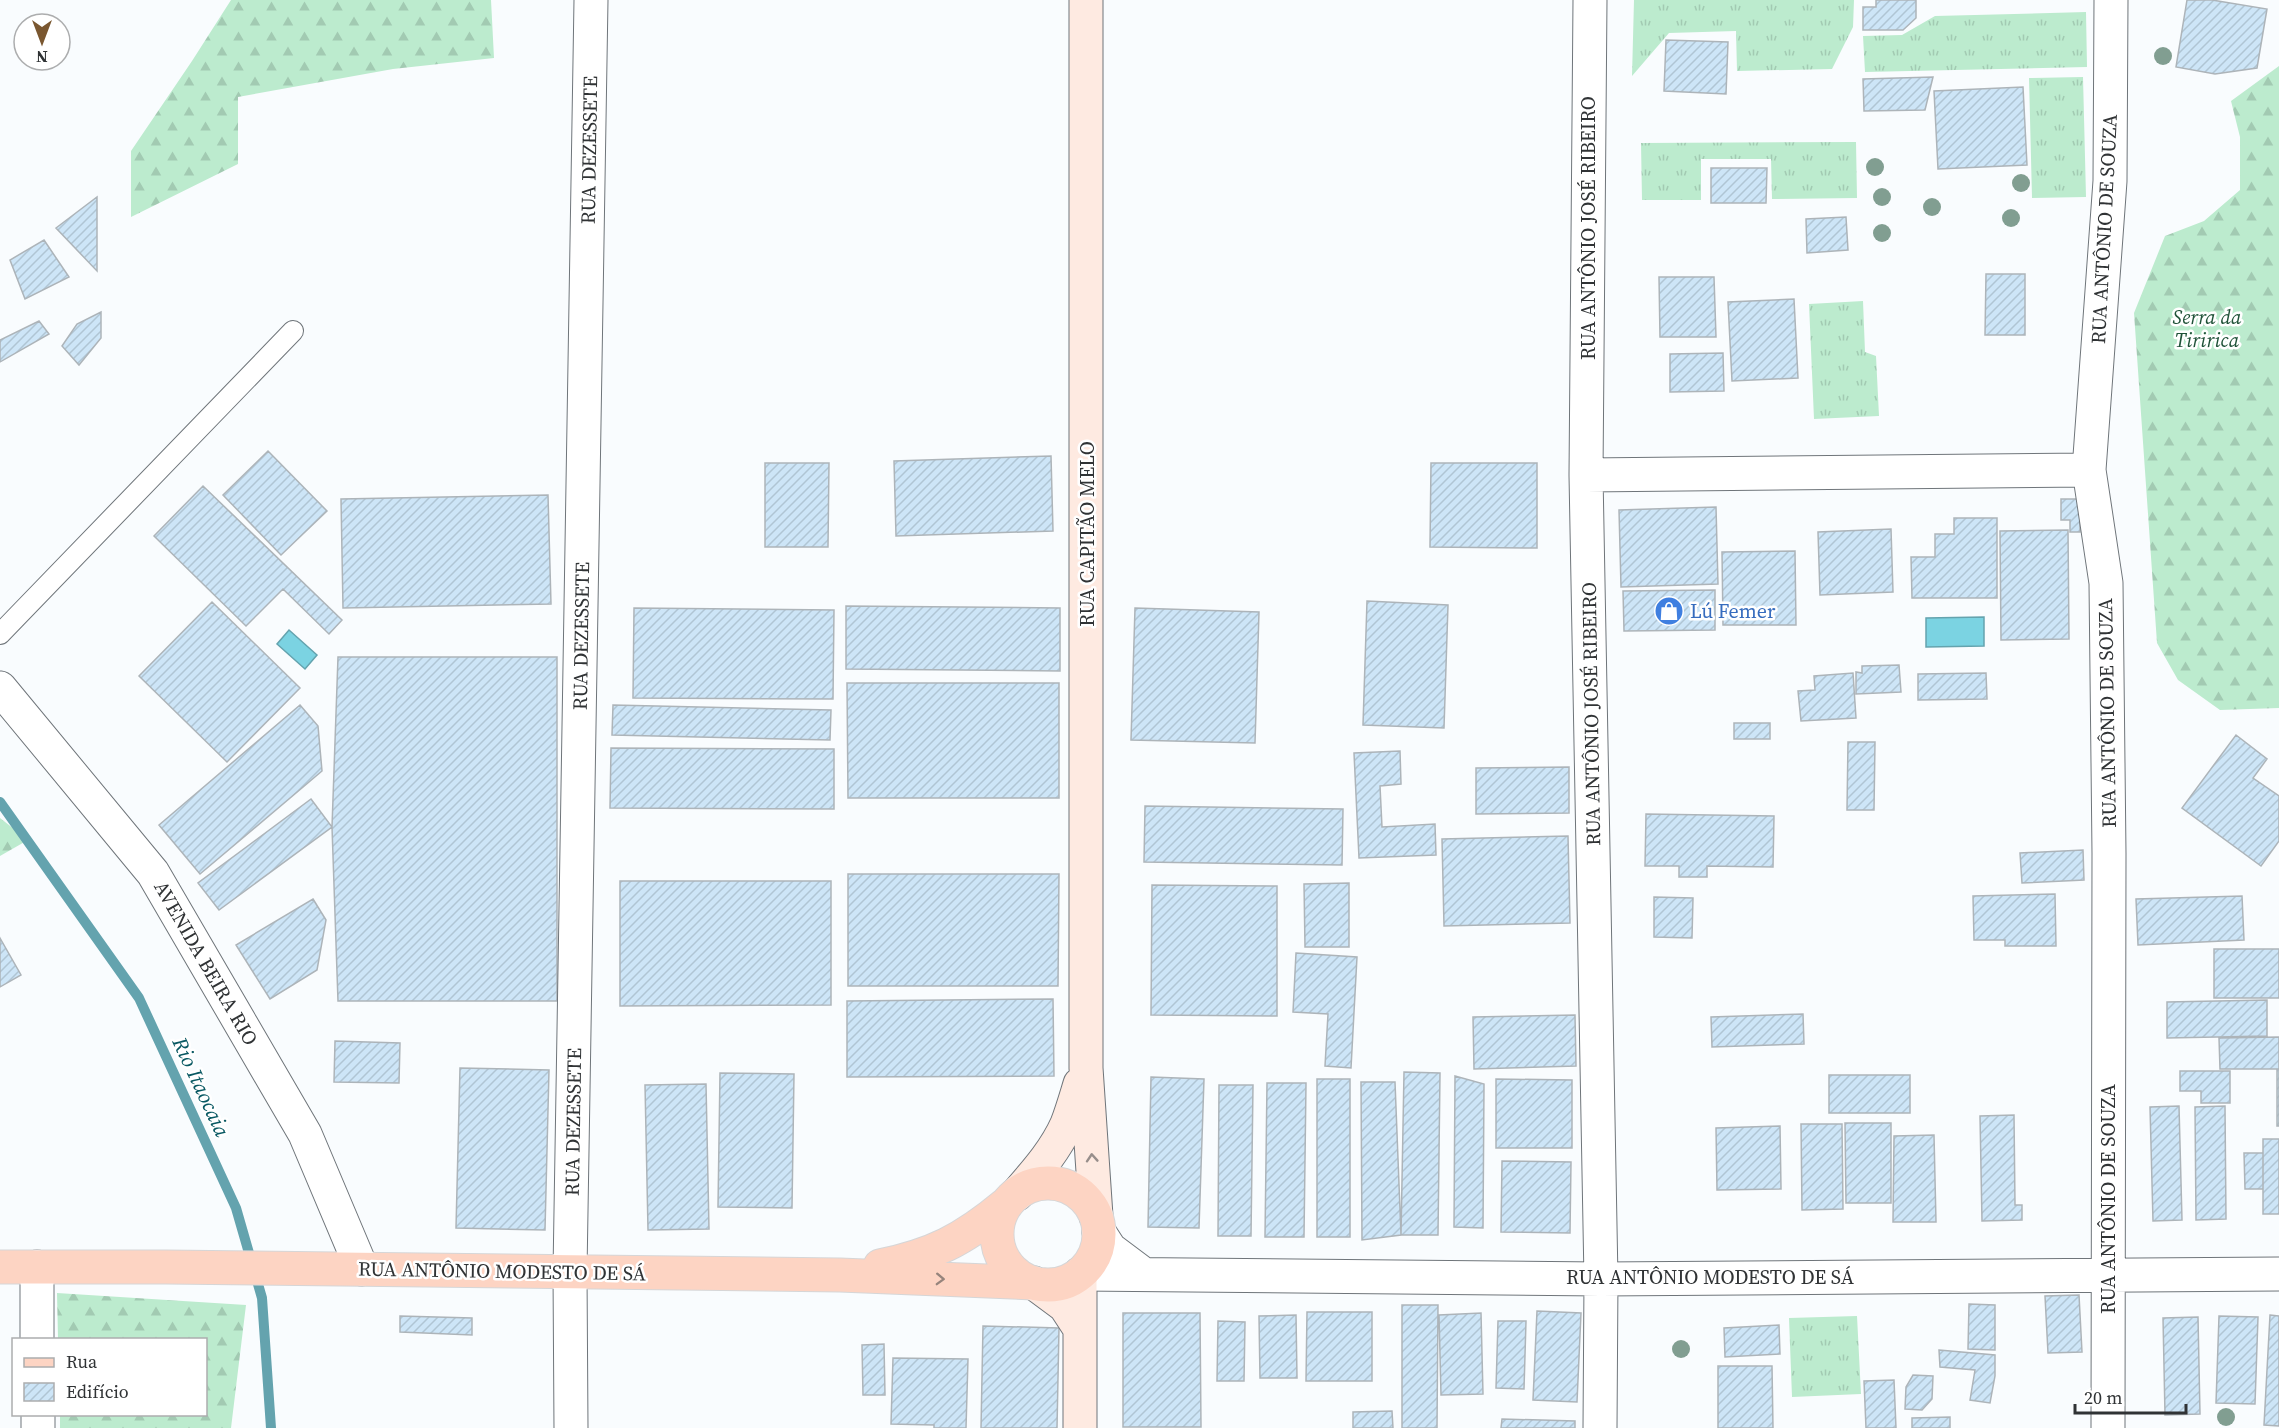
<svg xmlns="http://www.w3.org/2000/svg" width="2279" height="1428" font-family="'Source Serif 4',serif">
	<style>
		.grass { fill: url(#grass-tufts) }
		.forest { fill: url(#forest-firs) }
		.water { fill: #7bd3e2; stroke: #64a3ae; stroke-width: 1.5 }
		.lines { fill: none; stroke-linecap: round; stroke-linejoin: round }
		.stream { stroke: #64a3ae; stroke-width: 10 }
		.building { fill: url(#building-hatch); stroke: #adb4b9; stroke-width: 1.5 }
		.service-casing { stroke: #6f757a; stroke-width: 22 }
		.minor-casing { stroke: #6f757a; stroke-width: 35 }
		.secondary-casing { stroke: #6f757a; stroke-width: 35 }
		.primary-casing { stroke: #d6d6d7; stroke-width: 35 }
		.service { stroke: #fff; stroke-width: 20 }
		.minor { stroke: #fff; stroke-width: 33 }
		.secondary { stroke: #feeae1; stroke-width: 33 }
		.primary { stroke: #fdd4c3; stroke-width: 33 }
		.tree { fill: #819e91 }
		.oneway { stroke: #978e8b }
		.oneway2 { stroke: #96847c }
		.labels { text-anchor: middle; stroke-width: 5; stroke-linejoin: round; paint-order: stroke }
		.street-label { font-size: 20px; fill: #303335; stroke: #fff }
		.park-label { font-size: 20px; font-style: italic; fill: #1f5238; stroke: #fff }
		.shop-label { font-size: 20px; fill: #366cbe; stroke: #fff; text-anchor: start }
		.water-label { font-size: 21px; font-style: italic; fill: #085862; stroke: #fff }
	</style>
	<defs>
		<pattern id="grass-tufts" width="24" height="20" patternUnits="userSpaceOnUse" patternTransform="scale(1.5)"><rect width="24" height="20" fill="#bcebce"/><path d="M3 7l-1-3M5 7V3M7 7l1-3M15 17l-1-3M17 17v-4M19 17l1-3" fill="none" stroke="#a2cab2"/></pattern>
		<pattern id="forest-firs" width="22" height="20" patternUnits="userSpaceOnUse" patternTransform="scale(1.5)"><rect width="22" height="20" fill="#bcebce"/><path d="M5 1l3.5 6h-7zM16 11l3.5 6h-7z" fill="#a2cab2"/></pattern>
		<pattern id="building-hatch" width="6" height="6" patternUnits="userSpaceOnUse" patternTransform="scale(1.5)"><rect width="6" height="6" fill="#cde5f7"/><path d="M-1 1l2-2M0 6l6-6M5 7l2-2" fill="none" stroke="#b0c5d4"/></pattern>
	</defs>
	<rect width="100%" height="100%" fill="#f9fcfe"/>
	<!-- grass -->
	<path class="grass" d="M1634,0H1854L1853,27L1832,69L1737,71L1736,31L1669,33L1632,76Z
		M2086,12L2087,67L1865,72L1863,36L1902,35L1935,16Z
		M2083,77L2086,197L2032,198L2029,78Z
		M1856,142L1857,198L1772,199L1771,159H1701V200H1642L1641,143Z
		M1863,301L1865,352L1876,356L1879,416L1814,419L1809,304Z
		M1857,1316L1861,1394L1792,1397L1789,1318Z"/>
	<!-- forest -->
	<path class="forest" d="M231,0H491L494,58L393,69L238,97V164L131,217V151L192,61Z
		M2279,66V708L2220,710L2178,680L2157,643L2134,313L2165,236L2204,221L2240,190V137L2231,101Z
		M0,818L28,840L0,856Z
		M57,1293L246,1305L231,1428H60V1415L206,1414V1340L58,1339Z"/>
	<!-- water -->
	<path class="water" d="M1984,617V646L1926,647V618Z
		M289,630L317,655L305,669L277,644Z"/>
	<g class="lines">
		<!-- stream -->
		<path class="stream" d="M0,802L139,998L236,1208L262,1298L271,1428"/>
	</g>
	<!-- building -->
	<path class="building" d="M1876,0H1916V18L1903,30H1863V7H1876Z
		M2187,0H2212L2267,9L2257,68L2215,74L2176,67Z
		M1666,40L1728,42L1726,94L1664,91Z
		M1933,77L1925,110L1864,111L1863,79Z
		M2023,87L2027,165L1938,169L1934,91Z
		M1711,168H1767L1766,203H1711Z
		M97,197V271L56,228Z
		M1846,217L1848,250L1807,253L1806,219Z
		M44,240L69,277L25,299L10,260Z
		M1986,274H2025V335H1985Z
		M1659,277H1714L1716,337H1660Z
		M1794,299L1798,378L1732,381L1728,302Z
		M101,312V338L79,365L62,346L77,324Z
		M39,321L49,334L0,362V340Z
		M1723,353L1724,391L1670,392V354Z
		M268,451L327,511L281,555L223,495Z
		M1051,456L1053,531L896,536L894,461Z
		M765,463H829L828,547H765Z
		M1431,463H1537V548L1430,547Z
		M203,486L342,620L329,634L283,589L246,626L154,536Z
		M548,495L551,604L343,608L341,499Z
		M2061,499H2080V532H2070V520H2061Z
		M1716,507L1718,584L1621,587L1619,510Z
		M1954,518H1997V598H1912L1911,557H1935V534H1954Z
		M1891,529L1893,592L1820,595L1818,532Z
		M2068,530L2069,639L2001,640L2000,531Z
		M1795,551L1796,625H1723L1722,552Z
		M1715,590V630L1624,631L1623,591Z
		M1367,601L1448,605L1444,728L1363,725Z
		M212,602L300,688L227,762L139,676Z
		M846,606L1060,608V671L846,669Z
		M634,608L834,610L833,699L633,698Z
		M1135,608L1259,612L1255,743L1131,740Z
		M338,657H557V1001H338L332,827Z
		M1899,665L1901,692L1856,694V672L1862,673V666Z
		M1853,673L1856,718L1801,721L1798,691L1815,690L1814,676Z
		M1986,673L1987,699L1918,700V674Z
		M847,683H1059V798H848Z
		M300,705L318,726L322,771L200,874L159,825Z
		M613,705L831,710L830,740L612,735Z
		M1734,723H1770V739H1734Z
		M2236,735L2267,759L2253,778L2279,796V841L2261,866L2182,808Z
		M1848,742H1875L1874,810H1847Z
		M611,748L834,749V809L610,808Z
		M1400,751L1401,784L1380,786L1382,827L1435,824L1436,855L1359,858L1354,753Z
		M1569,767V813L1476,814V768Z
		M311,799L332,827L219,910L198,883Z
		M1145,806L1343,809L1342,865L1144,862Z
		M1646,814L1774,816L1773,867L1707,866V877H1679V866H1645Z
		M1568,836L1570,923L1444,926L1442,839Z
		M2083,850L2084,880L2022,883L2020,853Z
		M848,874H1059L1058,986H848Z
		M620,881H831V1005L620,1006Z
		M1349,883V947H1305L1304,884Z
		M1152,885L1277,886V1016L1151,1015Z
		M2055,894L2056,946H2005V940H1974L1973,896Z
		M2242,896L2244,940L2138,945L2136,899Z
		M1654,897L1693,898L1692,938L1654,937Z
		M313,899L326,920L317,970L270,999L236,945Z
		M0,938L21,975L0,987Z
		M2214,949H2279V998H2214Z
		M1296,953L1357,957L1351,1068L1325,1066L1328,1014L1293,1012Z
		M1053,999L1054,1076L847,1077V1001Z
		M2267,1000V1036L2167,1038V1002Z
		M1803,1014L1804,1044L1712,1047L1711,1017Z
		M1575,1015L1576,1066L1474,1069L1473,1017Z
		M2279,1037V1069H2220L2219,1038Z
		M335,1041L400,1043L399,1083L334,1082Z
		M460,1068L549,1070L545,1230L456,1228Z
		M2277,1069H2279V1126H2277Z
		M2180,1071H2230V1103H2201V1091H2180Z
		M1404,1072L1440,1073L1438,1235H1401Z
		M720,1073L794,1074L792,1208L718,1207Z
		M1829,1075H1910V1113H1829Z
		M1455,1076L1484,1084L1483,1228L1454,1227Z
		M1151,1077L1204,1079L1199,1228L1148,1227Z
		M1317,1079H1350V1237H1317Z
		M1496,1079L1572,1080V1148H1496Z
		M1361,1082H1395L1401,1235L1362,1240Z
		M1267,1083H1306L1304,1237H1265Z
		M706,1084L709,1229L648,1230L645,1085Z
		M1219,1085H1253L1251,1236H1218Z
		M2179,1106L2182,1220L2153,1221L2150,1107Z
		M2225,1106L2226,1219L2196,1220L2195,1107Z
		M2014,1115L2015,1205H2022V1220L1982,1221L1980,1116Z
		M1845,1123H1891V1203H1846Z
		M1801,1124H1842L1843,1209L1802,1210Z
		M1780,1126L1781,1189L1717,1190L1716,1128Z
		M1934,1135L1936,1222H1893L1894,1136Z
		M2263,1139H2279V1214H2263Z
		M2244,1153H2263V1189H2245Z
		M1502,1161L1571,1162L1570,1233L1501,1232Z
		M2079,1295L2082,1352L2048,1353L2045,1296Z
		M1969,1304L1995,1305V1350L1968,1349Z
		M1402,1305H1438L1437,1428H1402Z
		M1537,1311L1581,1313L1577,1402L1533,1400Z
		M1307,1312H1372V1381H1306Z
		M1123,1313H1200L1201,1427H1123Z
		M1481,1313L1483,1394L1441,1395L1439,1315Z
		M1296,1315L1297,1378H1260L1259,1316Z
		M2270,1315L2279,1316V1426L2264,1425Z
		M400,1316L472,1318V1335L400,1332Z
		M2219,1316L2258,1317L2255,1404L2216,1403Z
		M2198,1317L2200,1414L2165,1415L2163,1318Z
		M1218,1321L1245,1322L1244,1381H1217Z
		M1498,1321H1526L1524,1389L1496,1388Z
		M1779,1325L1780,1354L1725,1357L1724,1328Z
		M983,1326L1059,1328L1057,1428H981Z
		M884,1344L885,1395H863L862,1345Z
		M1939,1350L1995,1355V1376L1990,1403L1970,1400L1975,1370L1940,1367Z
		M893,1358L968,1359L966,1428H934V1425L891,1424Z
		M1718,1366H1772L1773,1428H1718Z
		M1913,1375L1933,1376L1932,1399L1922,1410L1905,1409L1906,1387Z
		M1894,1380L1896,1428H1866L1864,1381Z
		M1392,1411L1393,1428H1353V1412Z
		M1950,1417V1428H1912V1418Z
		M1502,1419L1575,1421V1428H1501Z"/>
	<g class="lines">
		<!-- service casing -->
		<g class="service-casing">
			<path id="service" d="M0,634L293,331"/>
		</g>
		<!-- minor casing -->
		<g class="minor-casing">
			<path id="minor" d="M1590,0L1586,475L1601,1279L1600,1428
				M1586,475L2089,470
				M0,688L153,873L305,1134L362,1269
				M1099,1232L1110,1249L1142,1273
				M37,1267V1340
				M1080,1274L1601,1279L2279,1274
				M38,1414V1428
				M571,1428L570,1272L591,0
				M2108,1428L2109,853L2106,583L2089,470L2110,181L2111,0"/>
		</g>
		<!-- secondary casing -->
		<g class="secondary-casing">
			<path id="secondary" d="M1086,0V1068L1096,1216
				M1017,1194C1036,1172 1055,1151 1067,1124C1072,1111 1076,1097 1080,1084
				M1080,1274V1428
				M1034,1283L1065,1306L1080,1329"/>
		</g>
		<!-- primary casing -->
		<g class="primary-casing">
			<path id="primary" d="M997 1234a51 51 0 1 1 102 0a51 51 0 1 1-102 0Z
				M880,1266C933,1255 963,1240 1005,1205
				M0,1267H165L840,1275L1034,1283"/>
		</g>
		<!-- service -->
		<use href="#service" class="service"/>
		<!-- minor -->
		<use href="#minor" class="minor"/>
		<!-- secondary -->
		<use href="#secondary" class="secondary"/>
		<!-- primary -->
		<use href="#primary" class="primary"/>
	</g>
	<!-- trees -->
	<g class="tree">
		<circle cx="2163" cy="56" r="9"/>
		<circle cx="1875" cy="167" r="9"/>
		<circle cx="2021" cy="183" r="9"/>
		<circle cx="1882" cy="197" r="9"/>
		<circle cx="1932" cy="207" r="9"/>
		<circle cx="2011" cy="218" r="9"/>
		<circle cx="1882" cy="233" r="9"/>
		<circle cx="1681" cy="1349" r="9"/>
		<circle cx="2226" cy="1417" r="9"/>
	</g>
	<!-- one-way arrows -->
	<defs><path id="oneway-chevron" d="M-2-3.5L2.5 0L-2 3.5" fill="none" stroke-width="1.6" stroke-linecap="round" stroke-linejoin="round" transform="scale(1.5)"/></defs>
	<use class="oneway" href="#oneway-chevron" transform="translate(1092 1158) rotate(-94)"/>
	<use class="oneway2" href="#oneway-chevron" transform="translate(940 1279) rotate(2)"/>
	<!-- icons -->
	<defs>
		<g id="shop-disc" transform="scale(1.5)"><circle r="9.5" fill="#3f7fe0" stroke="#fff"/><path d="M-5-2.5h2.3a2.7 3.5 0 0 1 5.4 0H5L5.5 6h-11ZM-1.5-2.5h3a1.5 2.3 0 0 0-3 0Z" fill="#fff"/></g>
	</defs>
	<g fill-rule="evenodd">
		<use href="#shop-disc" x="1669" y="611"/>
	</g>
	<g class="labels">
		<!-- street labels -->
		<g class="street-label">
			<text transform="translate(589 150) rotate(-89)" y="7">RUA DEZESSETE</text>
			<text transform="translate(1588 228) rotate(-90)" y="7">RUA ANTÔNIO JOSÉ RIBEIRO</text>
			<text transform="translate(2104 229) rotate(-87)" y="7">RUA ANTÔNIO DE SOUZA</text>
			<text transform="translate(1087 534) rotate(-90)" y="7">RUA CAPITÃO MELO</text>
			<text transform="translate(581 636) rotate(-89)" y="7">RUA DEZESSETE</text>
			<text transform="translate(2107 713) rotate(-91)" y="7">RUA ANTÔNIO DE SOUZA</text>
			<text transform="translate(1591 714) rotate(-91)" y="7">RUA ANTÔNIO JOSÉ RIBEIRO</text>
			<text transform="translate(206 963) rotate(60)" y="7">AVENIDA BEIRA RIO</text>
			<text transform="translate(573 1122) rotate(-89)" y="7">RUA DEZESSETE</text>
			<text transform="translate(2108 1199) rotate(-90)" y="7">RUA ANTÔNIO DE SOUZA</text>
			<text transform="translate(502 1271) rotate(1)" y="7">RUA ANTÔNIO MODESTO DE SÁ</text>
			<text x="1710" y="1284">RUA ANTÔNIO MODESTO DE SÁ</text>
		</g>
		<!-- park labels -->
		<g class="park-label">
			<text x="2207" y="324">Serra da<tspan x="2207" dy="23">Tiririca</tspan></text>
		</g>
		<!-- shop labels -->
		<g class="shop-label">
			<text x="1690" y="618">Lú Femer</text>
		</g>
		<!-- water labels -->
		<g class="water-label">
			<text transform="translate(201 1087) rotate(65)" y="7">Rio Itaocaia</text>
		</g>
	</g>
	<!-- legend -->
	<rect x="12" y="1338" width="195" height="78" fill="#ffffff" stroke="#acadae" stroke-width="1.5"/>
	<rect x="24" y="1358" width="30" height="9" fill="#fdd4c3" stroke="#acadae" stroke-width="1.5"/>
	<text x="66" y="1368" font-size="18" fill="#303335">Rua</text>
	<rect x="24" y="1383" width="30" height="18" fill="url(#building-hatch)" stroke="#acadae" stroke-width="1.5"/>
	<text x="66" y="1398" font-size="18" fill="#303335">Edifício</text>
	<!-- north arrow -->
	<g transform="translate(42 42) rotate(180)"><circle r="28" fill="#ffffff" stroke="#acadae" stroke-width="1.5"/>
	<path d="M0-4.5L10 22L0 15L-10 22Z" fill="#7a5730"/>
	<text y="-9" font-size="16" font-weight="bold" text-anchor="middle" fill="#303335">N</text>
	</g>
	<!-- scale -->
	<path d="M2075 1404v9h111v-9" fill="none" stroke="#303335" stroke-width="3"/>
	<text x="2084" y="1404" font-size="18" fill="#303335" stroke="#ffffff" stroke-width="4.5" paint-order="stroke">20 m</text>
</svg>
